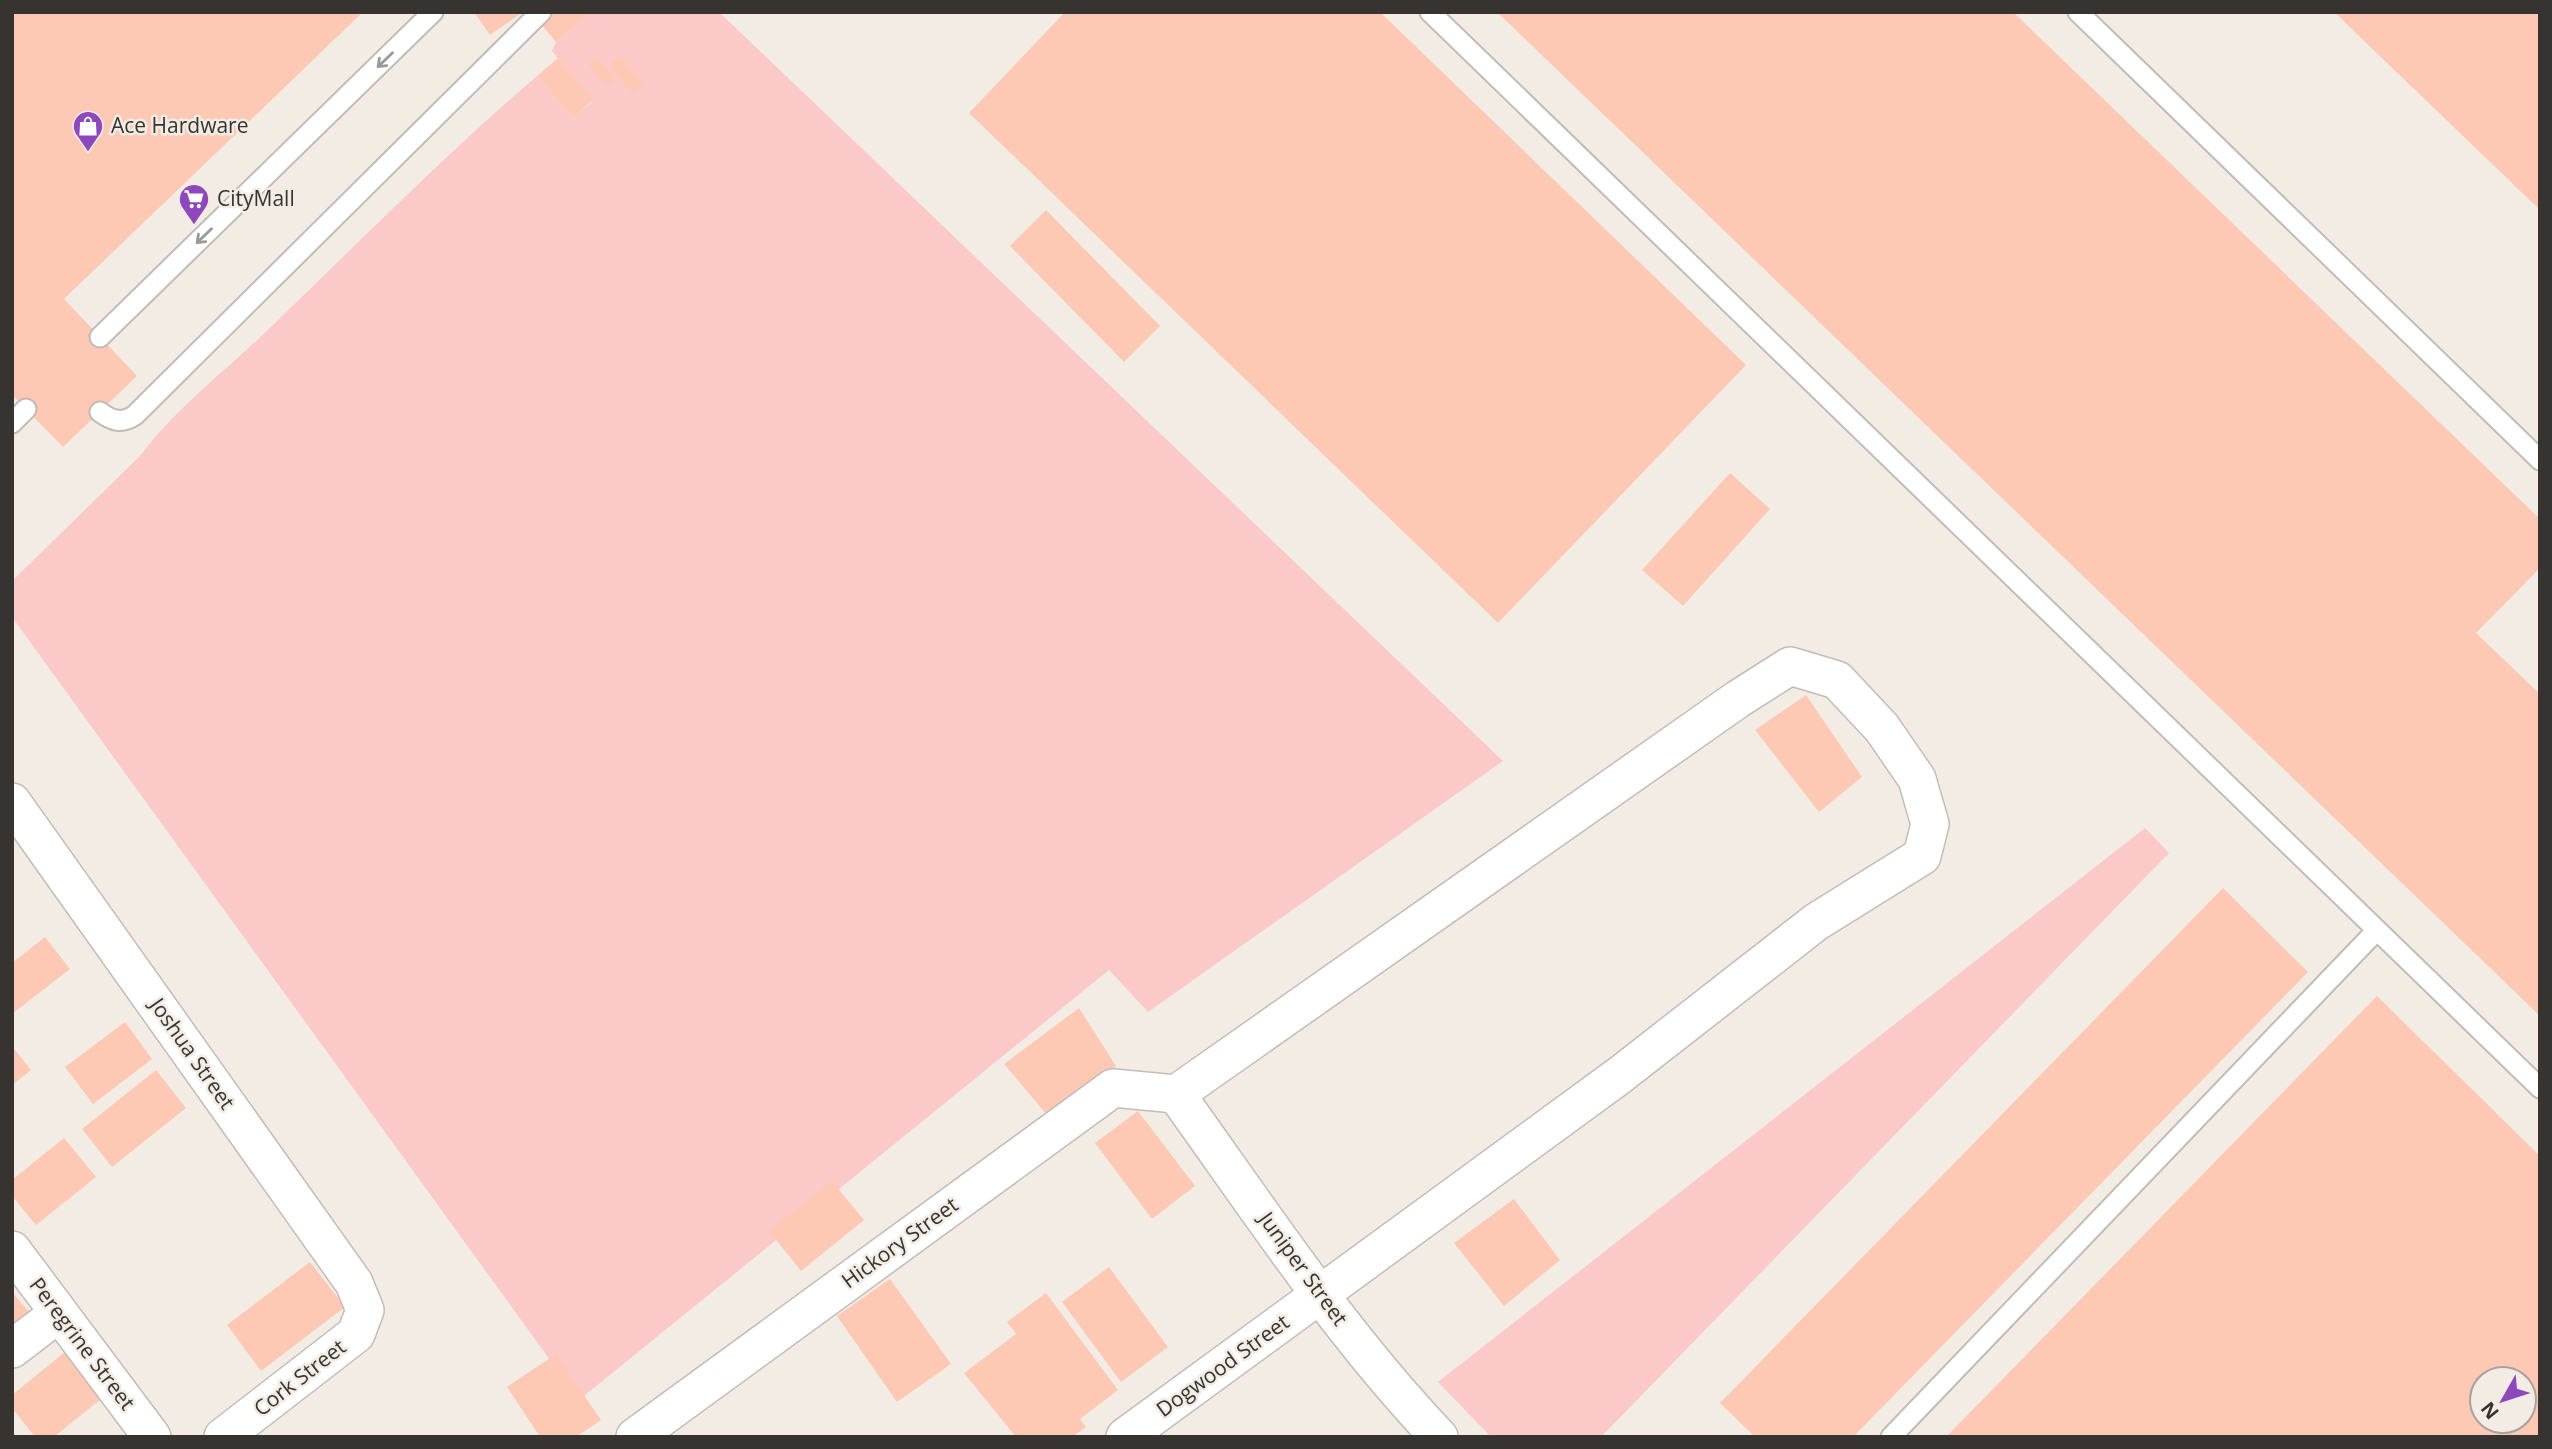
<svg xmlns="http://www.w3.org/2000/svg" width="2552" height="1449" font-family="'Open Sans',sans-serif">
	<style>
		.green { fill: #fbc9c8 }
		.building { fill: #fdc8b4; fill-rule: evenodd }
		.lines { fill: none; stroke-linecap: round; stroke-linejoin: round }
		.lane-casing { stroke: #c3bcb6; stroke-width: 23 }
		.street-casing { stroke: #c3bcb6; stroke-width: 40 }
		.lane { stroke: #fff; stroke-width: 19 }
		.street { stroke: #fff; stroke-width: 37 }
		.oneway { stroke: #9a9998 }
		.labels { text-anchor: middle; stroke-width: 5; stroke-linejoin: round; paint-order: stroke }
		.poi-label { font-size: 21px; fill: #363331; stroke: #f3ece5; text-anchor: start }
		.street-label { font-size: 21px; fill: #363331; stroke: #f3ece5 }
	</style>
	<rect width="100%" height="100%" fill="#f3ece5"/>
	<!-- green -->
	<path class="green" d="M591,12H719L1503,761L1148,1012L1109,970L579,1400L12,617V581L140,456C177,407 229,368 273,325C360,241 445,155 537,76L573,118L593,101L552,51L556,42Z
		M2145,828L2169,853L1601,1437H1491L1438,1382Z"/>
	<!-- building -->
	<path class="building" d="M12,12H363L64,299L137,376L63,447L12,395Z
		M474,12H519L520,14L490,35Z
		M553,12H591L556,42L540,23Z
		M1065,12H1380L1746,365L1498,623L969,113Z
		M1497,12H2013L2540,519V568L2476,633L2540,694V1016Z
		M2334,12H2540V210Z
		M620,56L644,85L633,94L609,66Z
		M597,57L616,79L607,86L588,65Z
		M558,58L593,100L573,118L537,76Z
		M1046,210L1160,326L1124,362L1010,246Z
		M1730,473L1770,509L1683,606L1642,570Z
		M1806,695L1862,777L1819,812L1755,730Z
		M2223,888L2308,972L1853,1437H1755L1720,1403Z
		M45,937L70,969L12,1014V963Z
		M2377,996L2540,1156V1437H1946ZM2482,1379H2524V1421H2482Z
		M1079,1008L1116,1066L1053,1122L1004,1064Z
		M125,1022L152,1059L93,1104L65,1067Z
		M12,1046L31,1070L12,1085Z
		M156,1070L186,1108L112,1167L82,1129Z
		M1138,1111L1195,1186L1152,1219L1095,1143Z
		M64,1138L96,1177L36,1225L12,1196V1180Z
		M832,1181L864,1220L801,1271L769,1231Z
		M1514,1199L1560,1260L1504,1306L1454,1243Z
		M310,1262L345,1307L261,1371L227,1325Z
		M1109,1267L1168,1347L1121,1382L1062,1302Z
		M890,1279L951,1364L897,1402L837,1316Z
		M12,1292L29,1312L12,1326Z
		M1046,1293L1118,1390L1080,1419L1086,1427L1072,1437H1016L964,1373L1016,1334L1007,1322Z
		M65,1352L102,1398L54,1437H35L12,1408V1395Z
		M556,1354L601,1420L576,1437H540L507,1387Z"/>
	<g class="lines">
		<!-- lane casing -->
		<g class="lane-casing">
			<path id="lane" d="M1430,12L2540,1088
				M2078,12L2540,460
				M100,337L433,12
				M100,412C112,421 122,424 135,415L541,12
				M12,423L26,409
				M1891,1437L2377,930"/>
		</g>
		<!-- street casing -->
		<g class="street-casing">
			<path id="street" d="M12,802L354,1283L365,1310L356,1334L223,1437
				M1176,1094C1260,1211 1340,1333 1439,1437
				M12,1250L152,1437
				M12,1349L59,1313
				M635,1437L1113,1088L1176,1094
				M1125,1437L1620,1075L1816,922L1922,856L1930,824L1917,779L1882,728L1837,680L1790,666L1738,699L1176,1094"/>
		</g>
		<!-- lane -->
		<use href="#lane" class="lane"/>
		<!-- street -->
		<use href="#street" class="street"/>
	</g>
	<!-- one-way arrows -->
	<defs><path id="oneway-shaft" d="M-6 0H5M1.5-3L5.5 0L1.5 3" fill="none" stroke-width="1.6" stroke-linecap="round" stroke-linejoin="round" transform="scale(1.75)"/></defs>
	<g class="oneway">
		<use href="#oneway-shaft" transform="translate(385 60) rotate(136)"/>
		<use href="#oneway-shaft" transform="translate(204 236) rotate(136)"/>
	</g>
	<!-- icons -->
	<defs>
		<g id="shop-pin" transform="scale(1.575)"><path d="M0 17L-7.5 6A9.5 9.5 0 1 1 7.5 6Z" fill="#8f48bb" stroke="#f3ece5"/><path d="M-5-2.5h2.3a2.7 3.5 0 0 1 5.4 0H5L5.5 6h-11ZM-1.5-2.5h3a1.5 2.3 0 0 0-3 0Z" fill="#fff"/></g>
		<g id="supermarket-pin" transform="scale(1.575)"><path d="M0 17L-7.5 6A9.5 9.5 0 1 1 7.5 6Z" fill="#8f48bb" stroke="#f3ece5"/><path d="M-6-5.5h2.5l.6 2H6L4.5 2H-2.5L-4.4-4H-6ZM-1.5 3.2a1.3 1.3 0 1 0 .1 0ZM3 3.2a1.3 1.3 0 1 0 .1 0Z" fill="#fff"/></g>
	</defs>
	<g fill-rule="evenodd">
		<use href="#shop-pin" x="88" y="126"/>
		<use href="#supermarket-pin" x="194" y="199"/>
	</g>
	<g class="labels">
		<!-- poi labels -->
		<g class="poi-label">
			<text x="111" y="133">Ace Hardware</text>
			<text x="217" y="206">CityMall</text>
		</g>
		<!-- street labels -->
		<g class="street-label">
			<text transform="translate(192 1054) rotate(55)" y="7">Joshua Street</text>
			<text transform="translate(900 1243) rotate(-36)" y="7">Hickory Street</text>
			<text transform="translate(1303 1269) rotate(54)" y="7">Juniper Street</text>
			<text transform="translate(82 1344) rotate(53)" y="7">Peregrine Street</text>
			<text transform="translate(1223 1366) rotate(-36)" y="7">Dogwood Street</text>
			<text transform="translate(300 1378) rotate(-38)" y="7">Cork Street</text>
		</g>
	</g>
	<!-- border -->
	<rect width="2552" height="1449" fill="none" stroke="#363331" stroke-width="28"/>
	<!-- north arrow -->
	<g transform="translate(2503 1400) rotate(231)"><circle r="33" fill="#f3ece5" stroke="#a7a29d" stroke-width="2"/>
	<path d="M0-5L12 26L0 18L-12 26Z" fill="#8f48bb"/>
	<text y="-10" font-size="19" font-weight="bold" text-anchor="middle" fill="#363331">N</text>
	</g>
</svg>
